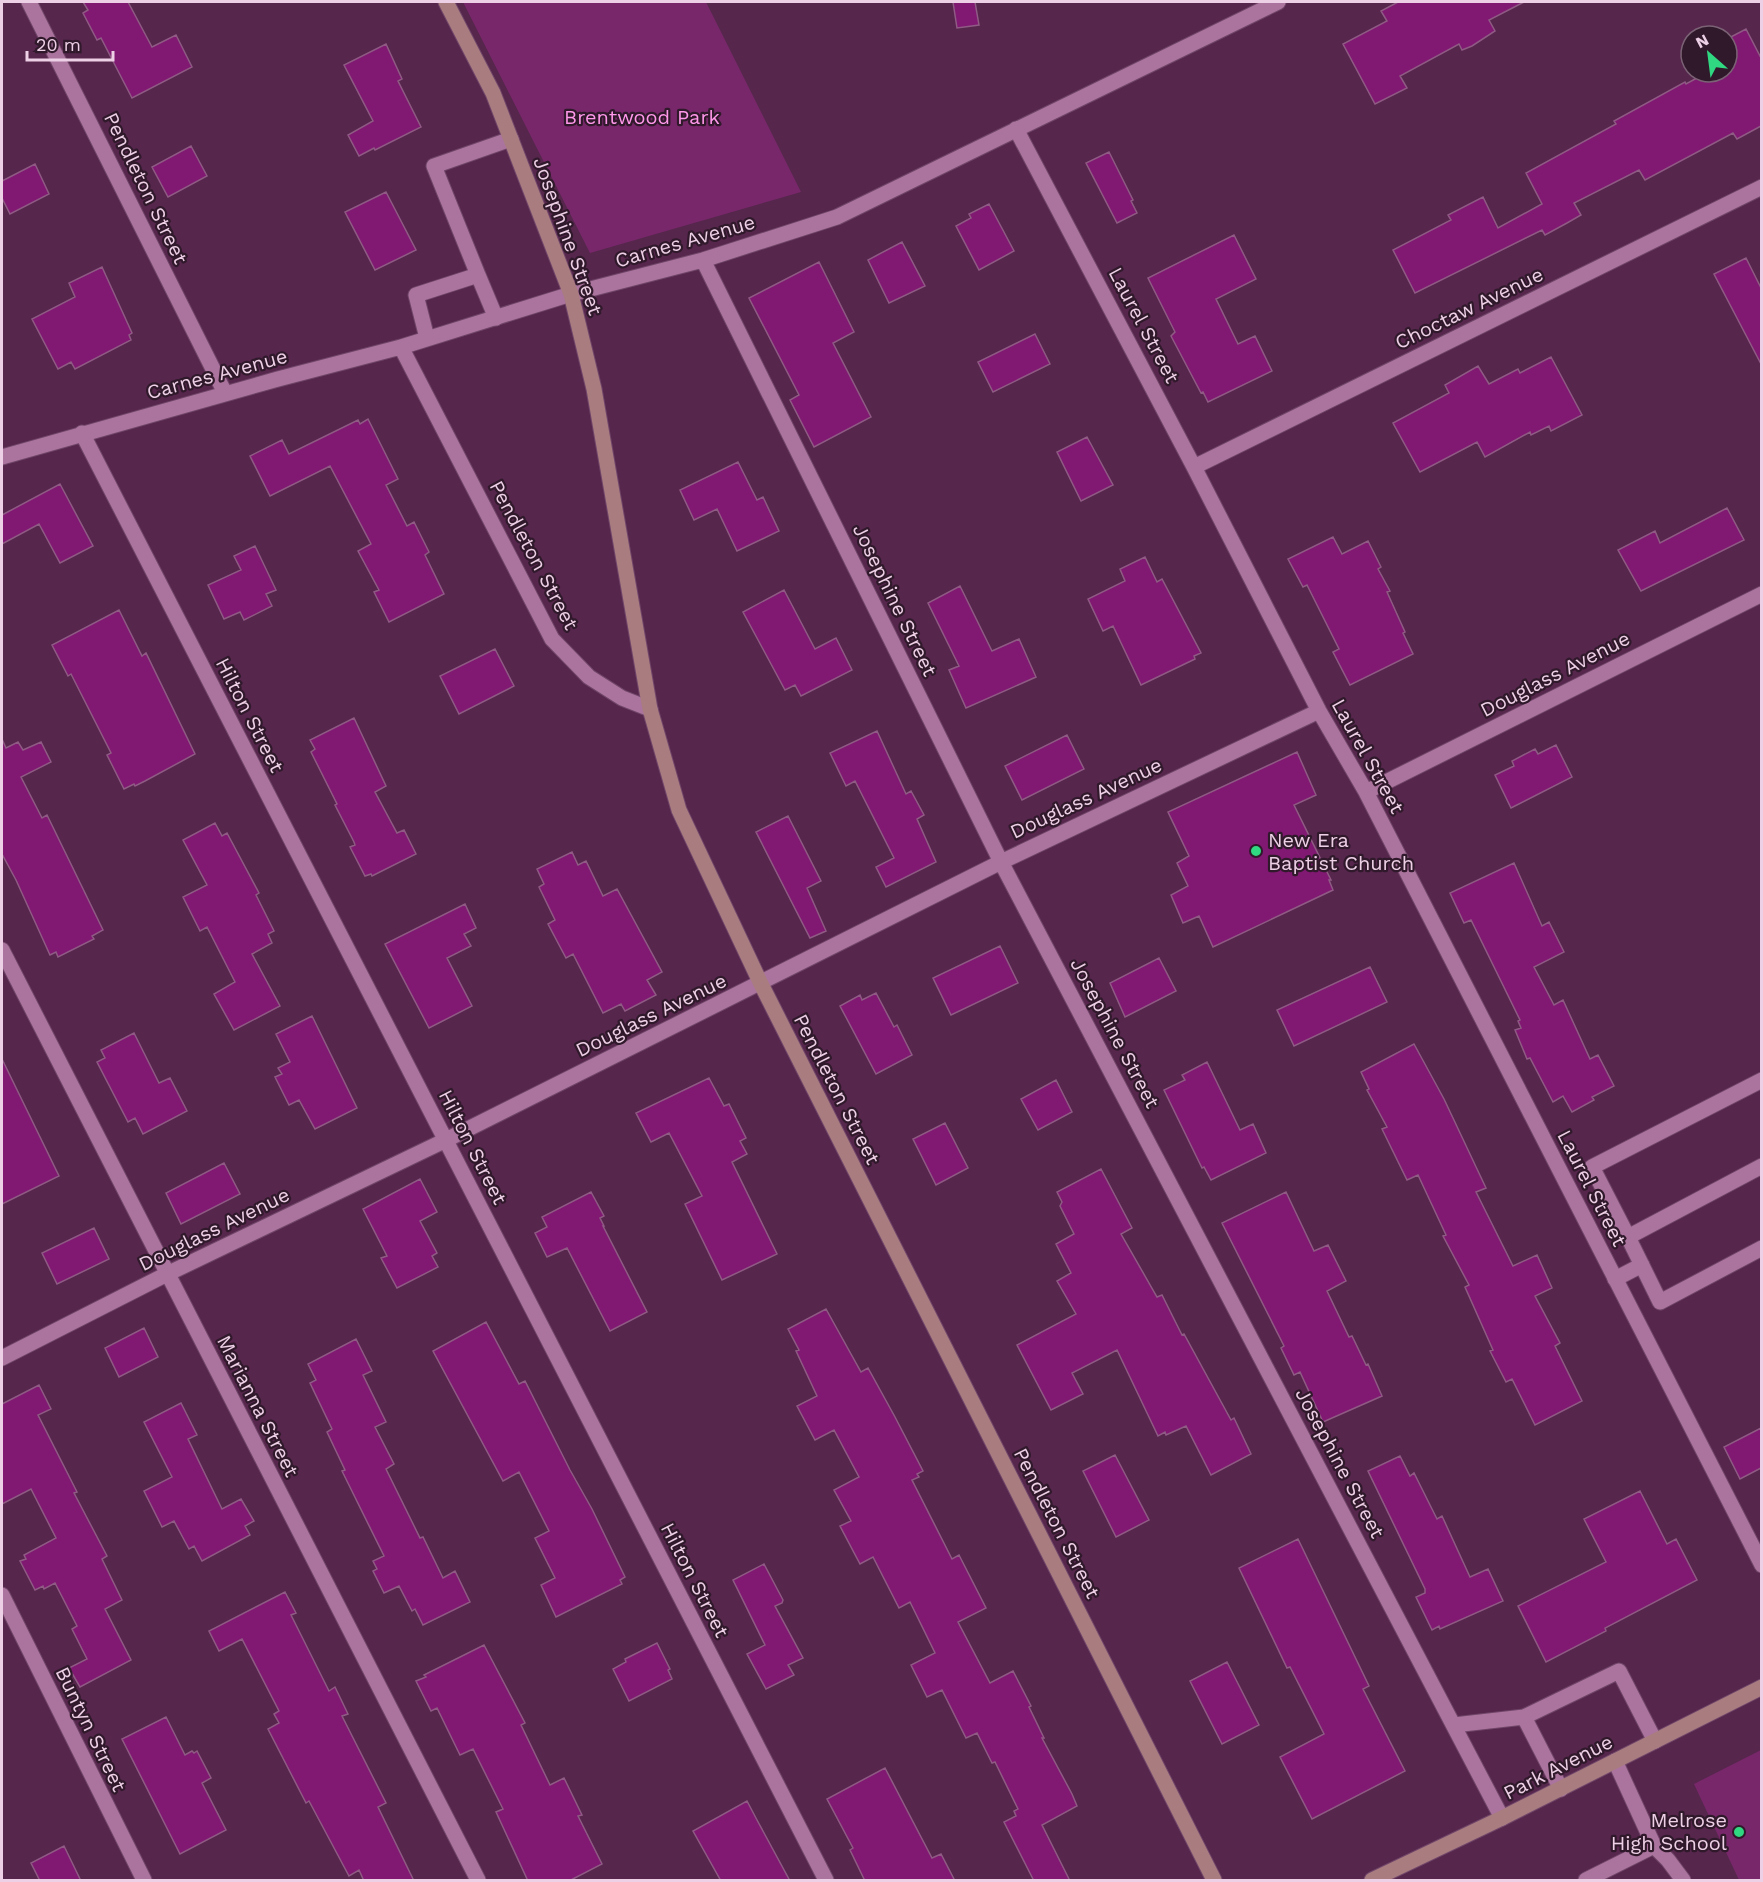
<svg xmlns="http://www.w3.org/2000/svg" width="1763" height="1882" font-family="'Work Sans',sans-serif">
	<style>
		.green { fill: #78286a }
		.building { fill: #811872; stroke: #8f5a84; stroke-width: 1.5 }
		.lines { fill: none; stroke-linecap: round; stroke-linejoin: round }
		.lane-casing { stroke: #704568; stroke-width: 17 }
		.street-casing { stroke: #704568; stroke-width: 17 }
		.secondary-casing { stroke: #704568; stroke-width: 17 }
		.lane { stroke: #ab749e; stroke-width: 15 }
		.street { stroke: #ab749e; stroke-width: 15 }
		.secondary { stroke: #a97c80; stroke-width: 15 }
		.poi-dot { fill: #31d882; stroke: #2f192a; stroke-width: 2 }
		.labels { text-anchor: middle; stroke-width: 4.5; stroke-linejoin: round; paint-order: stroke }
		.park-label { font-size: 20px; fill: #ff97ea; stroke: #2f192a }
		.street-label { font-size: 20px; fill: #eed0e6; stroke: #2f192a }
		.poi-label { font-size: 20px; fill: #eed0e6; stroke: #2f192a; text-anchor: start }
	</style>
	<rect width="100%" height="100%" fill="#56264d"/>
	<!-- green -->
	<path class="green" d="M463,2H706L801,192L590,253Z
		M1761,1750V1880H1739L1694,1784Z"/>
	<!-- building -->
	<path class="building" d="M83,2H128L152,47L176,35L192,67L132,98L101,38L97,40L83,13L88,10Z
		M953,2H975L979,25L957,28Z
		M1398,2H1524L1489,20L1495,31L1472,46L1462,50L1459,44L1400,76L1407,88L1375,104L1343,44L1387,21L1381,11Z
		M1746,29L1761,58V126L1737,139L1733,133L1645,180L1639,170L1574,203L1581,215L1567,223L1545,235L1542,230L1415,293L1393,250L1451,220L1448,215L1483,197L1498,228L1542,204L1526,173L1616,124L1614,121L1685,82L1686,84L1708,72H1727V39Z
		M386,44L402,79L398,81L421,127L375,150L374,148L359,156L348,135L373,121L344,65Z
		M191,146L207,176L168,197L152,167Z
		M1109,152L1133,200L1131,201L1137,213L1117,223L1086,163Z
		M35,164L49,194L10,214L2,198V181Z
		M386,192L416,250L375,270L345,212Z
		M989,204L1014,251L979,270L956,226L971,218L969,214Z
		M1234,235L1256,279L1216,299L1238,344L1255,336L1272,371L1208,402L1203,392L1201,393L1171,336L1175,332L1148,278Z
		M902,242L925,286L889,303L868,260Z
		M1746,258L1761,288V364L1714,274Z
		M819,262L854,332L833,343L871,417L814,447L790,400L799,395L749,298Z
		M102,267L132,333L129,335L131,340L75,369L71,362L58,369L32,319L75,297L69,283Z
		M1035,334L1050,364L993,392L978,362Z
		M1551,357L1582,415L1551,431L1549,426L1531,435L1530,432L1485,457L1477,442L1420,472L1393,423L1449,393L1445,385L1478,366L1489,384L1518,369L1520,373Z
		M368,419L398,479L386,485L407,526L414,522L429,552L425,555L444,594L389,622L374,592L379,590L358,551L371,544L330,466L270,496L250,456L282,440L289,454L358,420L360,424Z
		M1087,437L1113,485L1081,501L1057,452Z
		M738,462L757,500L763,497L779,531L737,551L717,509L694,520L680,490Z
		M60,484L93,546L60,563L39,524L2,544V515Z
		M1727,508L1744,540L1641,591L1618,550L1655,531L1660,543Z
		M1333,537L1342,554L1368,541L1381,567L1378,569L1390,591L1387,592L1405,632L1403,633L1413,654L1350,685L1333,652L1339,649L1307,585L1303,587L1288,559Z
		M255,546L276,590L266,594L272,606L244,620L240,612L224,619L208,585L241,570L234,556Z
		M1145,557L1157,582L1162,579L1201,653L1194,656L1195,659L1141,685L1113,626L1103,631L1088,599L1125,581L1120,569Z
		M960,586L992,651L1019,639L1036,677L966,708L949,670L959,666L928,603Z
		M784,590L815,649L836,638L852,670L801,696L795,685L785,690L743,612Z
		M119,610L142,656L146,653L195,754L145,781L135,786L134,784L124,789L107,755L111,753L71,674L68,676L52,645Z
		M495,649L514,686L459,714L440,676Z
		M354,718L386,786L375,792L397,833L404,830L416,854L372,876L371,874L365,876L350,847L355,845L354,842L335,805L337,804L311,752L315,749L310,740Z
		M877,731L906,794L911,791L924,815L917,819L936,862L886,887L876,867L894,858L855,781L846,786L830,753Z
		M1067,735L1084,769L1022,800L1005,766Z
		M2,739L6,748L18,742L23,750L41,742L51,762L21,777L42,818L47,815L103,930L92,936L94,939L58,957L56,952L50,955L16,880L2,854Z
		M1556,745L1572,777L1511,808L1495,775L1514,766L1512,761L1535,749L1538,754Z
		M1297,752L1316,795L1294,805L1331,880H1329L1333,890L1213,947L1199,916L1183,923L1171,895L1188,886L1177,863L1189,856L1168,812Z
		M788,816L821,881L807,888L826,931L810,938L756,832Z
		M215,823L222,836L227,833L259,893L256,895L274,931L268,934L272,943L252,954L280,1006L234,1030L214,994L235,982L207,927L200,931L183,897L207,885L183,840Z
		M572,852L578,865L586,861L603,896L617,889L662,972L647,980L656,995L625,1011L621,1004L603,1013L573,954L566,958L548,924L555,920L539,887L544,884L537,869Z
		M1514,863L1542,926L1549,922L1564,952L1534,967L1554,1005L1563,1000L1590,1059L1598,1055L1614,1086L1592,1097L1594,1100L1572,1112L1563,1096L1553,1102L1530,1058L1527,1059L1515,1030L1521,1028L1518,1021L1520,1020L1471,920L1464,923L1450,893Z
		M465,904L476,928L464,934L471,946L447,958L472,1006L429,1028L385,944Z
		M1000,946L1018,983L951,1015L933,978Z
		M1159,958L1176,991L1125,1017L1110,983Z
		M1370,967L1387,1002L1294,1046L1277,1010Z
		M876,993L894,1027L897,1025L912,1055L876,1074L840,1006L860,995L862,1000Z
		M312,1016L357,1108L315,1129L299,1100L289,1105L275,1077L282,1074L278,1068L290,1062L276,1034Z
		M134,1033L159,1083L170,1078L187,1111L143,1134L135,1118L128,1122L97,1062L105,1058L101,1050Z
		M1414,1044L1444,1099L1486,1188L1476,1192L1513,1266L1537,1255L1552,1288L1535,1296L1560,1343L1555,1346L1582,1401L1535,1425L1512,1379L1506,1382L1490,1351L1493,1350L1465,1287L1469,1285L1443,1236L1446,1235L1418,1175L1407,1180L1382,1129L1387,1127L1367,1090L1369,1089L1361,1072Z
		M2,1059L59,1176L2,1204Z
		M1207,1062L1240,1130L1253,1124L1266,1153L1211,1180L1204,1167L1202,1168L1164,1090L1185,1080L1182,1075Z
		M709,1078L724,1106L729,1104L746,1138L740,1141L747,1154L732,1162L777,1254L722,1280L685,1204L702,1196L669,1133L651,1142L636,1113Z
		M1056,1080L1072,1112L1038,1130L1021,1099Z
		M945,1123L968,1168L936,1185L913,1139Z
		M224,1163L240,1194L181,1224L166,1193Z
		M1101,1169L1132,1228L1121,1234L1157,1297L1162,1295L1182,1335L1184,1334L1231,1420L1234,1418L1251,1454L1211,1475L1186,1426L1166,1435L1165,1432L1158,1436L1117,1350L1072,1373L1083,1394L1051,1410L1017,1345L1076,1314L1057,1281L1071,1273L1056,1244L1074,1234L1060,1206L1062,1202L1057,1192Z
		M420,1179L437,1212L420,1221L437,1253L432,1256L438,1267L397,1288L381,1258L387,1256L363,1209Z
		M591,1192L604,1216L600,1218L604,1226H603L647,1312L610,1331L567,1248L547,1257L535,1233L547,1227L542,1217Z
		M1286,1192L1314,1251L1328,1245L1346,1281L1327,1291L1349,1337L1352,1336L1366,1365L1368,1364L1382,1396L1323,1422L1300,1372L1294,1375L1281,1348L1284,1346L1222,1223Z
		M94,1228L109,1259L57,1284L42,1253Z
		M826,1309L861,1372L868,1368L895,1417L923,1471L917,1474L919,1477L912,1480L952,1559L959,1555L986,1608L958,1622L990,1683L1013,1671L1031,1706L1029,1707L1044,1738H1042L1072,1794L1077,1806L1042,1825L1070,1881H1034L1004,1822L1016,1816L1014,1811L1018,1809L995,1762L992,1763L977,1733L966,1738L942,1690L927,1697L911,1665L935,1653L910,1602L899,1608L873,1557L860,1564L840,1526L851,1521L834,1490L859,1477L834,1430L815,1440L797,1406L817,1396L796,1351L799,1350L788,1329Z
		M486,1322L519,1384L525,1381L570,1470L592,1509L625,1577L620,1580L622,1584L556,1617L541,1585L555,1578L535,1538L549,1531L519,1472L503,1481L433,1351Z
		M144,1328L158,1357L119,1377L105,1348Z
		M356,1339L372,1371L363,1375L386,1422L375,1427L394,1464L386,1469L420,1538L423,1537L443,1578L455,1571L470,1602L423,1625L415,1609L412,1611L399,1586L384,1593L373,1571L377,1569L373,1561L384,1556L342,1471L345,1470L327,1432L332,1429L310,1383L316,1380L308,1364Z
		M39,1385L51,1409L38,1415L77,1492L74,1493L107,1556L102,1559L122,1600L105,1609L131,1660L80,1687L69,1668L87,1659L72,1629L77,1626L55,1583L44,1589L43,1586L35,1590L20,1561L26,1559L24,1555L56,1538L31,1489L2,1504V1404Z
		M181,1403L197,1435L188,1439L222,1509L241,1499L254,1521L245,1526L250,1535L202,1561L194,1546L189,1549L174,1521L162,1527L144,1491L172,1477L144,1422Z
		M1761,1428V1468L1740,1479L1724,1447Z
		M1115,1455L1149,1520L1116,1537L1083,1471Z
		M1400,1456L1410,1476L1414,1473L1437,1519L1442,1516L1470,1577L1488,1569L1503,1601L1440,1629L1439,1626L1432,1630L1416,1597L1425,1593V1589L1368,1471Z
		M1640,1491L1667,1544L1676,1539L1697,1580L1605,1628L1606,1631L1546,1662L1518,1606L1606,1562L1584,1519Z
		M1298,1539L1369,1686L1363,1689L1405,1771L1312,1819L1280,1757L1324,1734L1290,1667L1287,1668L1239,1568Z
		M764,1564L783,1600L782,1603L775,1606L803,1658L788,1665L794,1675L766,1689L747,1654L765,1645L733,1580Z
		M285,1592L296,1613L291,1615L329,1691L335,1687L348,1714L342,1716L386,1803L378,1807L414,1881H364L359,1870L349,1876L309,1801L306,1803L268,1729L279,1723L274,1714L279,1711L242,1639L219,1651L209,1631Z
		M657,1643L670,1669L668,1670L672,1679L629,1701L613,1669L626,1662L625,1659Z
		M484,1645L525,1723L521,1725L550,1785L564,1778L582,1815L578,1816L602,1864L569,1881H528L496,1812L503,1809L473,1749L460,1755L437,1708L431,1711L416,1681L426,1677L424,1675Z
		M1227,1662L1259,1725L1222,1744L1190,1681Z
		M166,1717L185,1755L192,1751L194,1753L197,1751L211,1778L202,1783L226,1830L180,1854L122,1739Z
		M885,1768L932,1858L941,1854L955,1881H865L850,1850L853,1848L827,1799Z
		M747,1801L757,1820L790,1881H721L693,1831Z
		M64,1846L81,1881H40L31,1863Z"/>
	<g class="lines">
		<!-- lane casing -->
		<g class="lane-casing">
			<path id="lane" d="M478,275L434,166L511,139
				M427,338L416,295L478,275L496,318
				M1762,1166L1628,1237L1660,1302L1762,1248
				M1628,1237L1592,1167L1762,1080
				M1615,1279L1642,1265
				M1454,1725L1524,1717
				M1615,1761L1654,1846L1668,1860L1683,1880
				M1561,1789L1524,1717L1619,1671L1655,1741
				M1586,1880L1654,1846"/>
		</g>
		<!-- street casing -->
		<g class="street-casing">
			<path id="street" d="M29,2L225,393
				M1016,129L1194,467L1319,711L1366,792L1762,1565
				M703,260L1001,862L1502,1818
				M401,347L552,639L589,677L622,698L650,709
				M82,433L826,1880
				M2,457L278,379L401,347L571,294L703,260L837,217L1278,2
				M1194,467L1762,187
				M1366,792L1762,594
				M2,950L478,1880
				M2,1358L167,1274L446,1140L1001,862L1319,711
				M2,1595L144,1880"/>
		</g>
		<!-- secondary casing -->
		<g class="secondary-casing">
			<path id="secondary" d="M446,2L493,93L571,294L594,389L650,709L679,810L761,984L1214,1880
				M1372,1880L1502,1818L1762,1687"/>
		</g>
		<!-- lane -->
		<use href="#lane" class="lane"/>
		<!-- street -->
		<use href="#street" class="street"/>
		<!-- secondary -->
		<use href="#secondary" class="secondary"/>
	</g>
	<!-- markers -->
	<g class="poi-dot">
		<circle cx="1256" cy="851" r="6"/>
		<circle cx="1739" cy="1832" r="6"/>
	</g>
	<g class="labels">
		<!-- park labels -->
		<g class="park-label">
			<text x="642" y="124">Brentwood Park</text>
		</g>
		<!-- street labels -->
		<g class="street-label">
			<text transform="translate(146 188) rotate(64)" y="7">Pendleton Street</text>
			<text transform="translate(568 236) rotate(70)" y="7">Josephine Street</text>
			<text transform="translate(685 241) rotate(-16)" y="7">Carnes Avenue</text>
			<text transform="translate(1469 308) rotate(-26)" y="7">Choctaw Avenue</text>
			<text transform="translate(1144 325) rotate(62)" y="7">Laurel Street</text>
			<text transform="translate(217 374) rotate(-15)" y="7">Carnes Avenue</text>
			<text transform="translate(534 555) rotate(62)" y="7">Pendleton Street</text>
			<text transform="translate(895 600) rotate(64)" y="7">Josephine Street</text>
			<text transform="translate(1555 674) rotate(-27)" y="7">Douglass Avenue</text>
			<text transform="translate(250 715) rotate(63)" y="7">Hilton Street</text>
			<text transform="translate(1368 756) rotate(61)" y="7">Laurel Street</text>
			<text transform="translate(1086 798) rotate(-25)" y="7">Douglass Avenue</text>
			<text transform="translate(651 1015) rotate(-26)" y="7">Douglass Avenue</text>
			<text transform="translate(1115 1033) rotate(62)" y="7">Josephine Street</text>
			<text transform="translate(837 1089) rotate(63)" y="7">Pendleton Street</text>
			<text transform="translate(473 1147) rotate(63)" y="7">Hilton Street</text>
			<text transform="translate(1592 1188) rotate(63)" y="7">Laurel Street</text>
			<text transform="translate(214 1229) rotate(-26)" y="7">Douglass Avenue</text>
			<text transform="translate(258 1406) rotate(63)" y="7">Marianna Street</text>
			<text transform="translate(1340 1463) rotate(62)" y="7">Josephine Street</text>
			<text transform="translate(1057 1523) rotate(63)" y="7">Pendleton Street</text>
			<text transform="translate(695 1580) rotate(63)" y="7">Hilton Street</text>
			<text transform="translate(91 1729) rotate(64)" y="7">Buntyn Street</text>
			<text transform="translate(1558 1767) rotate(-27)" y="7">Park Avenue</text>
		</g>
		<!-- poi labels -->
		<g class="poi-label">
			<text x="1268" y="847">New Era<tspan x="1268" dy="23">Baptist Church</tspan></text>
			<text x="1727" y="1827" text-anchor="end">Melrose<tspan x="1727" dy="23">High School</tspan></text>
		</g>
	</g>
	<!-- border -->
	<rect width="1763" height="1882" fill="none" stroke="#eed0e6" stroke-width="6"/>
	<!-- north arrow -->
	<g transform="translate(1709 54) rotate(332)"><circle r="28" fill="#2f192a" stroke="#7b6275" stroke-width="1.5"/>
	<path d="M0-4.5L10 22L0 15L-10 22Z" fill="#31d882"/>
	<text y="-9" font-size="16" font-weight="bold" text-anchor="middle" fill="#eed0e6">N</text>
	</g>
	<!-- scale -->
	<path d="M27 51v9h86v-9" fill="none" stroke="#eed0e6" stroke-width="3"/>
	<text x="36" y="51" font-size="18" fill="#eed0e6" stroke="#2f192a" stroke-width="4.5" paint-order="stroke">20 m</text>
</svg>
